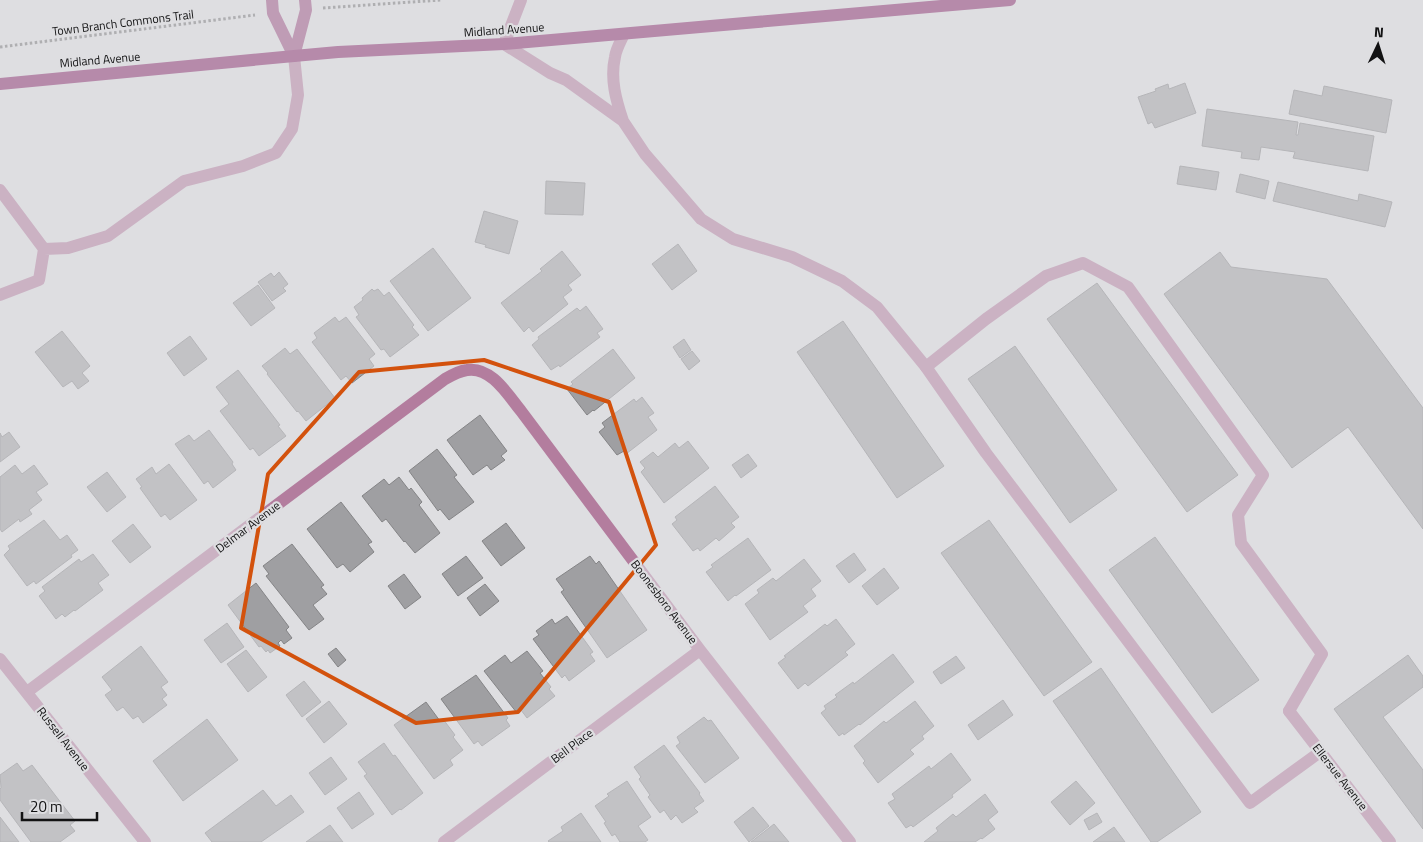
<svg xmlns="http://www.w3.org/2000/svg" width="1423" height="842" font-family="'Titillium Web',sans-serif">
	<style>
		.building { fill: #9f9fa2; stroke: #848486 }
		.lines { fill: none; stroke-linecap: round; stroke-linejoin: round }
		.path { stroke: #757577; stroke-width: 3; stroke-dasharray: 2.5 2.5; stroke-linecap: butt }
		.lane { stroke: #b37d9e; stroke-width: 12 }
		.street { stroke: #b37d9e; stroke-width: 12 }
		.secondary { stroke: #994c7e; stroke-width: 12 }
		.primary { stroke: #852467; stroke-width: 12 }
		.marked { fill: none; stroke: #d3520d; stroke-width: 4; stroke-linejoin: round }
		.labels { text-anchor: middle; stroke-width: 4.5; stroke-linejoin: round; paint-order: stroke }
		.street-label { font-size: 12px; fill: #121213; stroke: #dedee1 }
	</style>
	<rect width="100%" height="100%" fill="#dedee1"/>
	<!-- building -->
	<path class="building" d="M1185,83L1196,113L1155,128L1152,122L1148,124L1138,97L1156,91L1155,89L1168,84L1169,89Z
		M1324,86L1392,100L1386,133L1289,114L1294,90L1322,96Z
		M1207,109L1298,122L1296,135H1298L1300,123L1374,136L1368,171L1293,158L1295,152L1261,147L1259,160L1241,158L1242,152L1202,146Z
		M1180,166L1219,172L1216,190L1177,184Z
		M1240,174L1269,181L1265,199L1236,192Z
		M546,181L585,183L583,215L545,214Z
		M1278,182L1358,201L1359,194L1392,202L1385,227L1273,201Z
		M484,211L518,221L509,254L485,247L486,245L475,242Z
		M678,244L697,271L672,290L652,264Z
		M433,248L471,298L428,331L390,281Z
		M562,251L581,275L568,285L572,290L563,297L568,304L533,332L529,327L524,332L501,303L542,271L540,269Z
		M1220,252L1231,267L1327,279L1423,408V529L1348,427L1292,468L1164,294Z
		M279,272L288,284L283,288L286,291L272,301L258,282L271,273L274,277Z
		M1097,283L1238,475L1187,512L1047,319Z
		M258,285L275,308L251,326L233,303Z
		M372,289L374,291L378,289L384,296L389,292L414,325L412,327L419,335L390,357L384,349L381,350L356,317L359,315L354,307L363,300L362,298Z
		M586,306L603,329L597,333L600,337L560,367L559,365L551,370L532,345L539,339L538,337L577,308L580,311Z
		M335,317L339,322L346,317L375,354L369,359L374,366L352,383L346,376L341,380L312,342L317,338L314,333Z
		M843,321L944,466L897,498L797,352Z
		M62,331L90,366L82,373L89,381L78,389L72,381L63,387L35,352Z
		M190,336L207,359L184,376L167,353Z
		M684,339L691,350L680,358L673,347Z
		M1015,346L1117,490L1070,523L968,379Z
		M285,348L290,354L297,349L335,398L306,421L298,411L297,412L267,374L268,373L262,366Z
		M613,349L635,378L594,411L593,410L587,415L567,389L573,384L571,382Z
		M692,351L700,361L689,370L681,359Z
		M238,370L280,425L278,426L286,436L259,456L253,448L250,450L220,411L229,404L216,387Z
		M642,397L654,413L648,417L657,430L626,454L624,451L617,455L599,432L605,427L602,423L634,399L636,402Z
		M480,415L507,451L501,456L505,460L491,470L487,465L473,475L447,440Z
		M209,430L233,462L232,464L236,470L213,488L208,481L204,484L175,444L189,435L194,441Z
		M9,432L20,447L0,462V433L2,437Z
		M688,441L709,468L664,503L641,472L645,468L640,462L653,452L658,457L675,443L679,448Z
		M437,449L457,475L454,477L474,502L449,520L440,509L438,511L409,471Z
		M748,454L757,466L741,478L732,465Z
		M169,464L197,500L170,520L165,514L161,517L140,488L142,487L136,479L152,467L156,474Z
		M15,465L22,474L34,465L48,484L36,492L42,500L29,510L32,514L20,522L19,519L2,532L0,529V477Z
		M107,472L126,497L107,512L87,487Z
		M399,477L409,490L411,488L422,502L419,505L440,533L415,553L405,541L404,542L386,519L382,522L362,496L384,479L389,485Z
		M715,486L739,517L731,523L735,527L719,541L716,538L700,551L698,548L693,551L672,524L677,520L675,517Z
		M341,502L372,542L368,544L374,552L350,572L343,564L337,568L307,529Z
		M44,520L60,540L67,535L78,550L71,555L72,557L36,584L34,581L27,586L4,555L10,549L8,546Z
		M989,520L1092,662L1044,696L941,553Z
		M506,523L525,548L501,566L482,541Z
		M133,524L151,547L130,563L112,541Z
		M1155,537L1259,680L1212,713L1109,570Z
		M748,538L771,570L736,596L735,595L728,601L706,572L713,567L711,565Z
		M292,544L324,585L321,587L327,594L313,605L324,619L309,630L266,576L269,574L263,566Z
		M854,553L866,570L849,583L836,566Z
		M93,554L109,575L98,583L103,590L75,611L74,610L65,617L62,614L56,619L39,596L45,591L42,587L79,559L81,562Z
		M466,556L483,578L458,596L442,574Z
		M590,556L596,564L599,561L647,630L607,658L561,592L564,590L556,579Z
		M804,559L821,581L811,589L816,596L803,606L808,612L770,640L745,604L759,593L757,590L773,578L776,581Z
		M884,568L899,588L877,605L862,586Z
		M404,574L421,597L405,609L388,586Z
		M256,583L289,627L286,630L292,638L284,644L281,640L278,643L280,646L270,653L268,650L266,652L261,646L259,647L228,605Z
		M485,584L499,601L480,616L467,598Z
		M567,616L593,652L590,654L595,661L569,681L565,675L562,678L533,639L539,635L536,631L552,619L555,624Z
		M836,619L855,644L845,652L848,655L808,686L805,683L798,689L778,663L786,657L784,656L825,624L827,626Z
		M227,623L244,647L221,663L204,640Z
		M141,646L168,682L161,687L167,695L162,699L167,705L143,723L138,716L133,719L123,707L117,711L105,695L112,690L102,677Z
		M336,648L346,660L338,667L328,654Z
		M246,650L267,677L248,692L227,664Z
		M527,651L543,671L540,673L551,687L549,689L555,696L527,718L521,710L517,713L484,671L505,655L511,663Z
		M893,654L914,682L860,725L859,724L844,735L843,733L839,736L821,713L826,709L824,706L837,697L835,695L853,682L854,684Z
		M1408,655L1423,676V687L1383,717L1423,770V829L1334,709Z
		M956,656L965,668L941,684L933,672Z
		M1101,668L1201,812L1157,842H1151L1053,701Z
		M476,675L508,718L506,720L510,726L482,746L478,741L474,744L441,699Z
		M304,681L321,702L302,717L286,695Z
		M1003,700L1013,715L978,740L968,725Z
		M329,701L347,724L324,743L306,719Z
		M915,701L934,726L922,736L924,739L910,750L914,754L878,783L863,763L865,761L854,746L884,721L886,723Z
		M426,702L440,721L443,719L455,735L453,737L463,750L450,760L453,765L434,779L394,725Z
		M704,717L708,721L711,720L739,758L705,783L676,746L680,743L677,737Z
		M207,719L238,760L183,801L153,761Z
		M384,743L393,756L395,755L423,793L401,810L400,809L392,815L364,776L367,774L358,762Z
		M664,745L700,793L699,794L704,801L694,808L698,812L682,823L676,815L671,820L664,810L660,813L648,797L650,795L639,779L641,777L634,767Z
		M951,753L971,780L952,795L953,797L913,827L911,825L906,828L888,803L895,799L892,794L929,766L931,769Z
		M331,757L347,779L325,795L309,773Z
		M17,763L23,771L32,765L75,821L70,825L75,831L60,842H31L0,800V789L1,788L0,775Z
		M627,781L651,817L638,826L648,840L645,842H620L615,834L612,836L604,823L606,822L595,806L609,796L607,794Z
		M1076,781L1095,803L1070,825L1051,802Z
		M263,790L276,806L291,795L304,812L261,842H212L205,833Z
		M359,792L374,814L352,829L337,808Z
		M985,794L998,812L988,820L995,829L982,839L981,838L975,842H924L938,831L936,828L953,814L956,817Z
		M753,807L769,826L749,842L734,822Z
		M581,813L601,842H549L548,841L563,831L561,827Z
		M1097,813L1102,822L1089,830L1084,820Z
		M0,817L19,842H0Z
		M774,824L789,842H751Z
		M330,825L343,842H306Z
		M1114,827L1125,842H1093Z"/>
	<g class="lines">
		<!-- path -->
		<path class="path" d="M323,8L441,0
			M0,47L255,15"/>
		<!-- lane -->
		<path class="lane" d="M0,190L44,249L39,280L0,295
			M44,249L68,248L108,236L184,181L243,166L276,153L292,129L298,95L294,56
			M926,367L986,319L1046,276L1083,263L1128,287L1263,475L1238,515L1241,543L1322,654L1289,711"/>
		<!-- street -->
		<path class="street" d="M521,0L504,44L550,73L566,80L623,121C616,100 610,79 615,57C616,49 621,41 624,34
			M623,121L645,154L701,219L733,239L792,257L842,281L877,307L926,367L986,453L1250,803L1320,752
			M0,659L145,842
			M27,692L445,379C452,375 460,371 467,370C491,366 508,395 521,411L700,650L850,842
			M1289,711L1390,842
			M444,842L700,650"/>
		<!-- secondary -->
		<path class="secondary" d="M272,0L273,13L294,56
			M294,56L306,10L305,0"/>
		<!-- primary -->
		<path class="primary" d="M0,84L294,56L338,52L504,44L1010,0"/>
	</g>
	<!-- marked area -->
	<path d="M0 0H1423V842H0ZM484,360L609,402L656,545L518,712L416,723L241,628L268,474L359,372Z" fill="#dedee1" fill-opacity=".55" fill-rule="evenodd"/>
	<path class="marked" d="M484,360L609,402L656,545L518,712L416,723L241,628L268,474L359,372Z"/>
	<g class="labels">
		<!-- street labels -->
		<g class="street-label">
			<text transform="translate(123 23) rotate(-7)" y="4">Town Branch Commons Trail</text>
			<text transform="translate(504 30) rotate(-4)" y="4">Midland Avenue</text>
			<text transform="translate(100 60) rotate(-5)" y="4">Midland Avenue</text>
			<text transform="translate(248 527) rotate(-37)" y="4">Delmar Avenue</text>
			<text transform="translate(664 602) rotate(53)" y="4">Boonesboro Avenue</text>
			<text transform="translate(63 739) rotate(52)" y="4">Russell Avenue</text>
			<text transform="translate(572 746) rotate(-37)" y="4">Bell Place</text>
			<text transform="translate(1340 777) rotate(52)" y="4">Ellersue Avenue</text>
		</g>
	</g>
	<!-- north arrow -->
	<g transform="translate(1378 45) rotate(4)" stroke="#dedee1" stroke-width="4" paint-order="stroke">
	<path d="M0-4L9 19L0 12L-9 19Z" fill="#121213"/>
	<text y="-8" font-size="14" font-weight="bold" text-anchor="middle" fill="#121213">N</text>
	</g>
	<!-- scale -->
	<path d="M22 812v8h75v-8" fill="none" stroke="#121213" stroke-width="2.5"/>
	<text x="30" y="812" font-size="15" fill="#121213" stroke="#dedee1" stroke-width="4" paint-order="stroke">20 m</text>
</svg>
